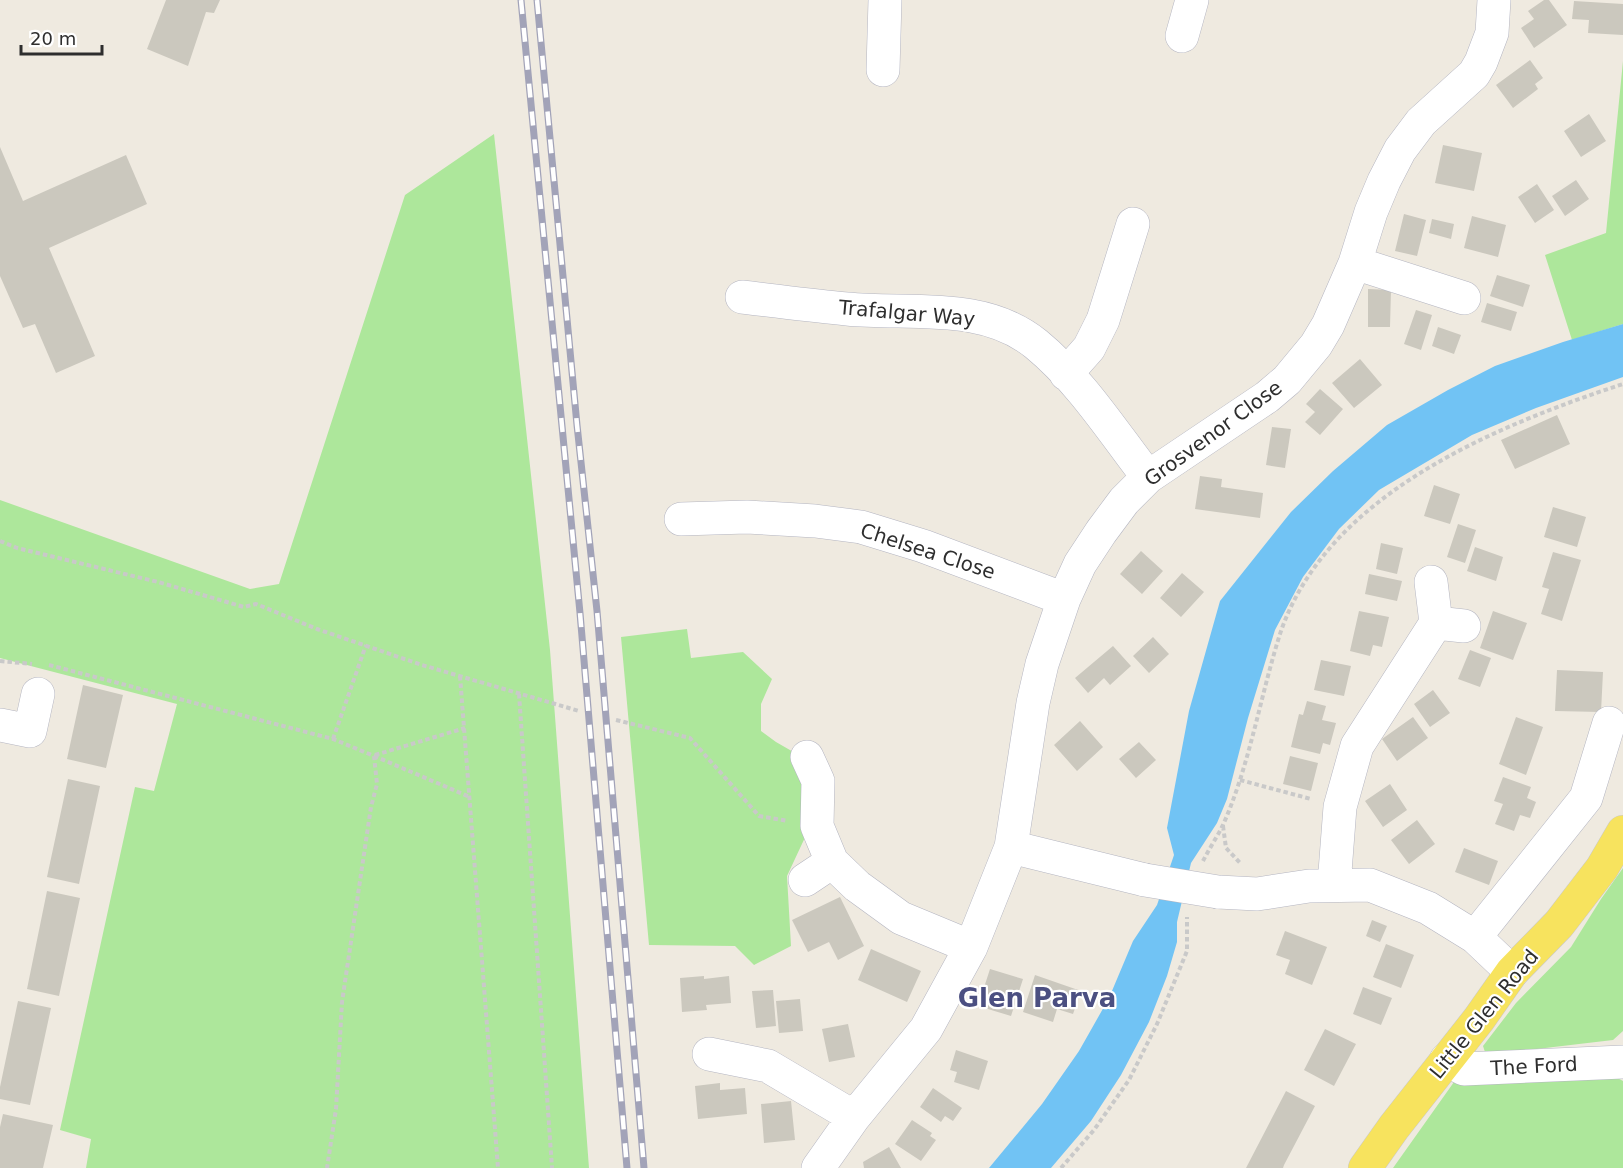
<svg xmlns="http://www.w3.org/2000/svg" width="1623" height="1168" font-family="'DejaVu Sans',sans-serif">
	<style>
		.green { fill: #ade79b }
		.water { fill: #71c3f4 }
		.building { fill: #cbc8be }
		.lines { fill: none; stroke-linecap: round; stroke-linejoin: round }
		.minor-casing { stroke: #b4b5c1; stroke-width: 34 }
		.major-casing { stroke: #c9c9c9; stroke-width: 34 }
		.path { stroke: #c9c9c9; stroke-width: 4; stroke-dasharray: 4.5 3; stroke-linecap: butt }
		.minor { stroke: #fff; stroke-width: 33 }
		.major { stroke: #f7e35e; stroke-width: 33 }
		.rail-casing { stroke: #a2a3b8; stroke-width: 7 }
		.rail { stroke: #fff; stroke-width: 4.5; stroke-dasharray: 14; stroke-linecap: butt }
		.minor-bridge-casing { stroke: #b4b5c1; stroke-width: 34; stroke-linecap: butt }
		.minor-bridge { stroke: #fff; stroke-width: 33 }
		.labels { text-anchor: middle; stroke-width: 4.5; stroke-linejoin: round; paint-order: stroke }
		.street-label { font-size: 20px; fill: #2e2e2e; stroke: #fff }
		.district-label { font-size: 26px; font-weight: bold; fill: #4b4f81; stroke: #fff }
	</style>
	<rect width="100%" height="100%" fill="#efeae0"/>
	<!-- green -->
	<path class="green" d="M1623,61V324L1572,340L1545,255L1606,233Z
		M494,134L550,650L589,1168H86L91,1139L60,1130L135,787L154,791L177,704L0,658V500L250,589L279,584L405,195Z
		M687,629L691,658L743,652L772,679L761,704V731L776,742L809,761L808,831L787,876L791,946L754,965L735,946L649,945L621,637Z
		M1623,868V1031L1613,1040L1493,1054L1485,1052L1483,1046L1516,1003L1571,947L1601,899Z
		M1599,1068L1623,1081V1168H1393L1454,1082Z"/>
	<!-- water -->
	<path class="water" d="M1623,324V377L1536,408L1472,435L1379,490L1339,529L1303,577L1275,630L1248,718L1227,799L1217,823L1191,863L1177,922V942L1167,976L1149,1022L1121,1075L1091,1121L1051,1168H989L1042,1104L1079,1051L1109,998L1133,941L1157,905L1174,855L1167,828L1189,711L1220,601L1291,512L1333,471L1387,425L1448,390L1495,366L1563,342Z"/>
	<!-- building -->
	<path class="building" d="M166,0H220L214,13L206,12L188,66L147,49Z
		M1544,0H1549L1567,25L1534,48L1521,28L1534,19L1528,11Z
		M1574,1L1623,4V35L1588,33L1589,20L1572,19Z
		M1530,60L1543,78L1535,84L1538,89L1513,108L1496,85Z
		M1589,114L1606,141L1581,157L1564,131Z
		M1443,145L1482,153L1474,191L1435,183Z
		M0,147L23,201L126,155L147,204L49,248L95,356L56,373L35,324L23,328L0,276Z
		M1576,180L1589,199L1565,216L1552,196Z
		M1537,184L1554,210L1535,223L1518,197Z
		M1404,214L1426,220L1417,256L1395,251Z
		M1472,216L1506,225L1498,257L1464,248Z
		M1432,219L1454,224L1451,239L1429,233Z
		M1497,275L1530,285L1523,307L1490,296Z
		M1368,289L1391,290L1390,327H1368Z
		M1487,303L1517,312L1511,331L1481,322Z
		M1416,310L1432,315L1421,350L1404,344Z
		M1438,327L1461,335L1454,354L1432,346Z
		M1360,359L1382,385L1354,408L1332,383Z
		M1320,389L1343,409L1320,435L1305,422L1315,412L1306,404Z
		M1557,415L1570,444L1515,469L1501,440Z
		M1272,427L1291,429L1285,468L1266,465Z
		M1200,476L1222,479L1221,487L1263,493L1260,518L1195,509Z
		M1434,485L1460,494L1450,524L1424,516Z
		M1553,507L1586,517L1577,547L1544,537Z
		M1458,524L1476,530L1465,563L1447,557Z
		M1381,543L1403,548L1397,574L1376,569Z
		M1475,547L1503,557L1496,581L1467,571Z
		M1141,551L1163,571L1142,594L1120,574Z
		M1553,552L1581,560L1562,621L1541,614L1549,589L1542,587Z
		M1182,573L1204,592L1181,617L1160,598Z
		M1369,574L1402,581L1397,601L1365,594Z
		M1359,611L1389,617L1382,647L1373,645L1370,656L1350,651Z
		M1493,611L1527,623L1513,660L1480,648Z
		M1153,637L1169,654L1149,673L1133,656Z
		M1113,646L1131,666L1110,685L1104,678L1088,693L1075,678Z
		M1470,650L1491,658L1480,687L1458,679Z
		M1321,660L1351,666L1344,696L1314,690Z
		M1557,670L1603,672L1601,712L1555,711Z
		M83,685L123,695L106,768L67,759Z
		M1433,690L1450,713L1430,727L1414,704Z
		M1307,701L1326,706L1322,720L1336,723L1330,745L1323,743L1320,754L1291,747L1299,714L1303,715Z
		M1413,717L1428,738L1397,761L1382,739Z
		M1516,717L1543,727L1526,775L1499,764Z
		M1080,721L1103,747L1077,771L1054,745Z
		M1139,742L1156,760L1136,778L1119,759Z
		M1290,756L1318,763L1311,791L1283,784Z
		M1503,777L1531,787L1527,798L1536,802L1530,818L1520,815L1514,831L1495,824L1503,804L1494,801Z
		M68,779L100,786L79,884L47,877Z
		M1390,784L1407,810L1383,827L1365,801Z
		M1417,820L1435,844L1409,864L1391,840Z
		M1464,848L1498,861L1489,885L1455,872Z
		M47,891L80,898L59,996L27,989Z
		M840,897L864,946L838,960L829,942L808,952L792,920Z
		M1372,920L1387,926L1380,942L1366,936Z
		M1285,931L1327,947L1312,985L1285,974L1290,960L1276,955Z
		M1386,944L1414,955L1401,988L1373,977Z
		M871,949L921,971L907,1002L858,980Z
		M990,969L1023,979L1011,1016L978,1006Z
		M1035,975L1081,991L1073,1014L1057,1009L1053,1022L1023,1012Z
		M704,976V979L729,976L731,1003L706,1005L707,1010L682,1012L680,978Z
		M1363,987L1392,998L1381,1025L1353,1014Z
		M773,990L776,1026L756,1028L752,991Z
		M800,999L803,1031L779,1033L776,1001Z
		M18,1001L51,1008L30,1105L0,1099V1087Z
		M848,1024L855,1057L829,1062L822,1029Z
		M1325,1029L1356,1044L1334,1086L1304,1070Z
		M956,1050L988,1061L979,1090L954,1082L957,1072L950,1070Z
		M720,1083V1090L745,1088L747,1114L698,1119L695,1086Z
		M933,1088L962,1108L953,1121L945,1116L941,1122L920,1107Z
		M1286,1091L1315,1106L1284,1165L1283,1168H1246Z
		M791,1101L795,1140L764,1143L761,1104Z
		M3,1114L53,1125L43,1168H0V1127Z
		M912,1120L932,1133L930,1136L936,1140L921,1161L895,1144Z
		M889,1147L901,1168H864L863,1162Z"/>
	<g class="lines">
		<!-- minor casing -->
		<g class="minor-casing">
			<path id="minor" d="M1182,36L1192,0
				M883,70L885,0
				M1355,263L1464,298
				M742,297C777,301 812,306 847,309C910,315 983,301 1036,344C1081,381 1113,432 1148,477
				M1066,374L1089,348L1103,320L1133,224
				M681,519L747,517L815,521L861,527L923,546L1064,599
				M1436,623L1464,626
				M0,725L30,731L38,694
				M807,757L818,781L817,826L832,862L857,886L901,918L971,947
				M1011,847L1145,880
				M805,880L832,862
				M1334,885L1340,807L1357,746L1436,623L1431,582
				M1218,892L1257,894L1309,886L1370,885L1428,908L1475,937L1512,972
				M1475,937L1586,798L1609,723
				M709,1054L768,1066L854,1117
				M1446,1060L1464,1069L1623,1062
				M818,1168L854,1117L926,1029L971,947L1011,847L1033,703L1042,664L1064,599L1080,564L1101,532L1124,501L1148,477L1267,397L1287,380L1316,345L1328,325L1355,263L1371,212L1384,181L1400,150L1421,122L1474,74L1481,62L1492,33L1494,0"/>
		</g>
		<!-- major casing -->
		<g class="major-casing">
			<path id="major" d="M1365,1168L1394,1127L1479,1019L1512,972L1559,924L1602,868L1623,832"/>
		</g>
		<!-- path -->
		<path class="path" d="M0,541L17,548L158,582L244,607L256,604L317,629L422,665L579,711
			M0,661L32,664
			M49,665L333,739L374,756L377,784L371,807L342,1002L336,1109L327,1168
			M460,676L498,1168
			M519,694L552,1168
			M616,720L690,738L759,816L788,821
			M333,739L366,645
			M375,755L465,728
			M374,756L470,797
			M1240,780L1311,799
			M1223,826L1226,848L1241,864
			M1203,861C1209,849 1217,837 1223,825C1250,764 1260,697 1280,634C1326,495 1495,426 1623,384
			M1061,1168L1094,1130L1129,1080L1157,1024L1187,951V917"/>
		<!-- minor -->
		<use href="#minor" class="minor"/>
		<!-- major -->
		<use href="#major" class="major"/>
		<!-- rail casing -->
		<g class="rail-casing">
			<path id="rail" d="M521,0L580,613L627,1168
				M537,0L577,425L597,611L644,1168"/>
		</g>
		<!-- rail -->
		<use href="#rail" class="rail"/>
		<!-- minor-bridge casing -->
		<g class="minor-bridge-casing">
			<path id="minor-bridge" d="M1145,880L1218,892"/>
		</g>
		<!-- minor-bridge -->
		<use href="#minor-bridge" class="minor-bridge"/>
	</g>
	<g class="labels">
		<!-- street labels -->
		<g class="street-label">
			<text transform="translate(907 313) rotate(5)" y="7">Trafalgar Way</text>
			<text transform="translate(1213 433) rotate(-36)" y="7">Grosvenor Close</text>
			<text transform="translate(928 551) rotate(18)" y="7">Chelsea Close</text>
			<text transform="translate(1484 1014) rotate(-51)" y="7">Little Glen Road</text>
			<text transform="translate(1534 1066) rotate(-3)" y="7">The Ford</text>
		</g>
		<!-- district labels -->
		<g class="district-label">
			<text x="1037" y="1007">Glen Parva</text>
		</g>
	</g>
	<!-- scale -->
	<path d="M21 45v9h81v-9" fill="none" stroke="#2e2e2e" stroke-width="3"/>
	<text x="30" y="45" font-size="18" fill="#2e2e2e" stroke="#ffffff" stroke-width="4.5" paint-order="stroke">20 m</text>
</svg>
